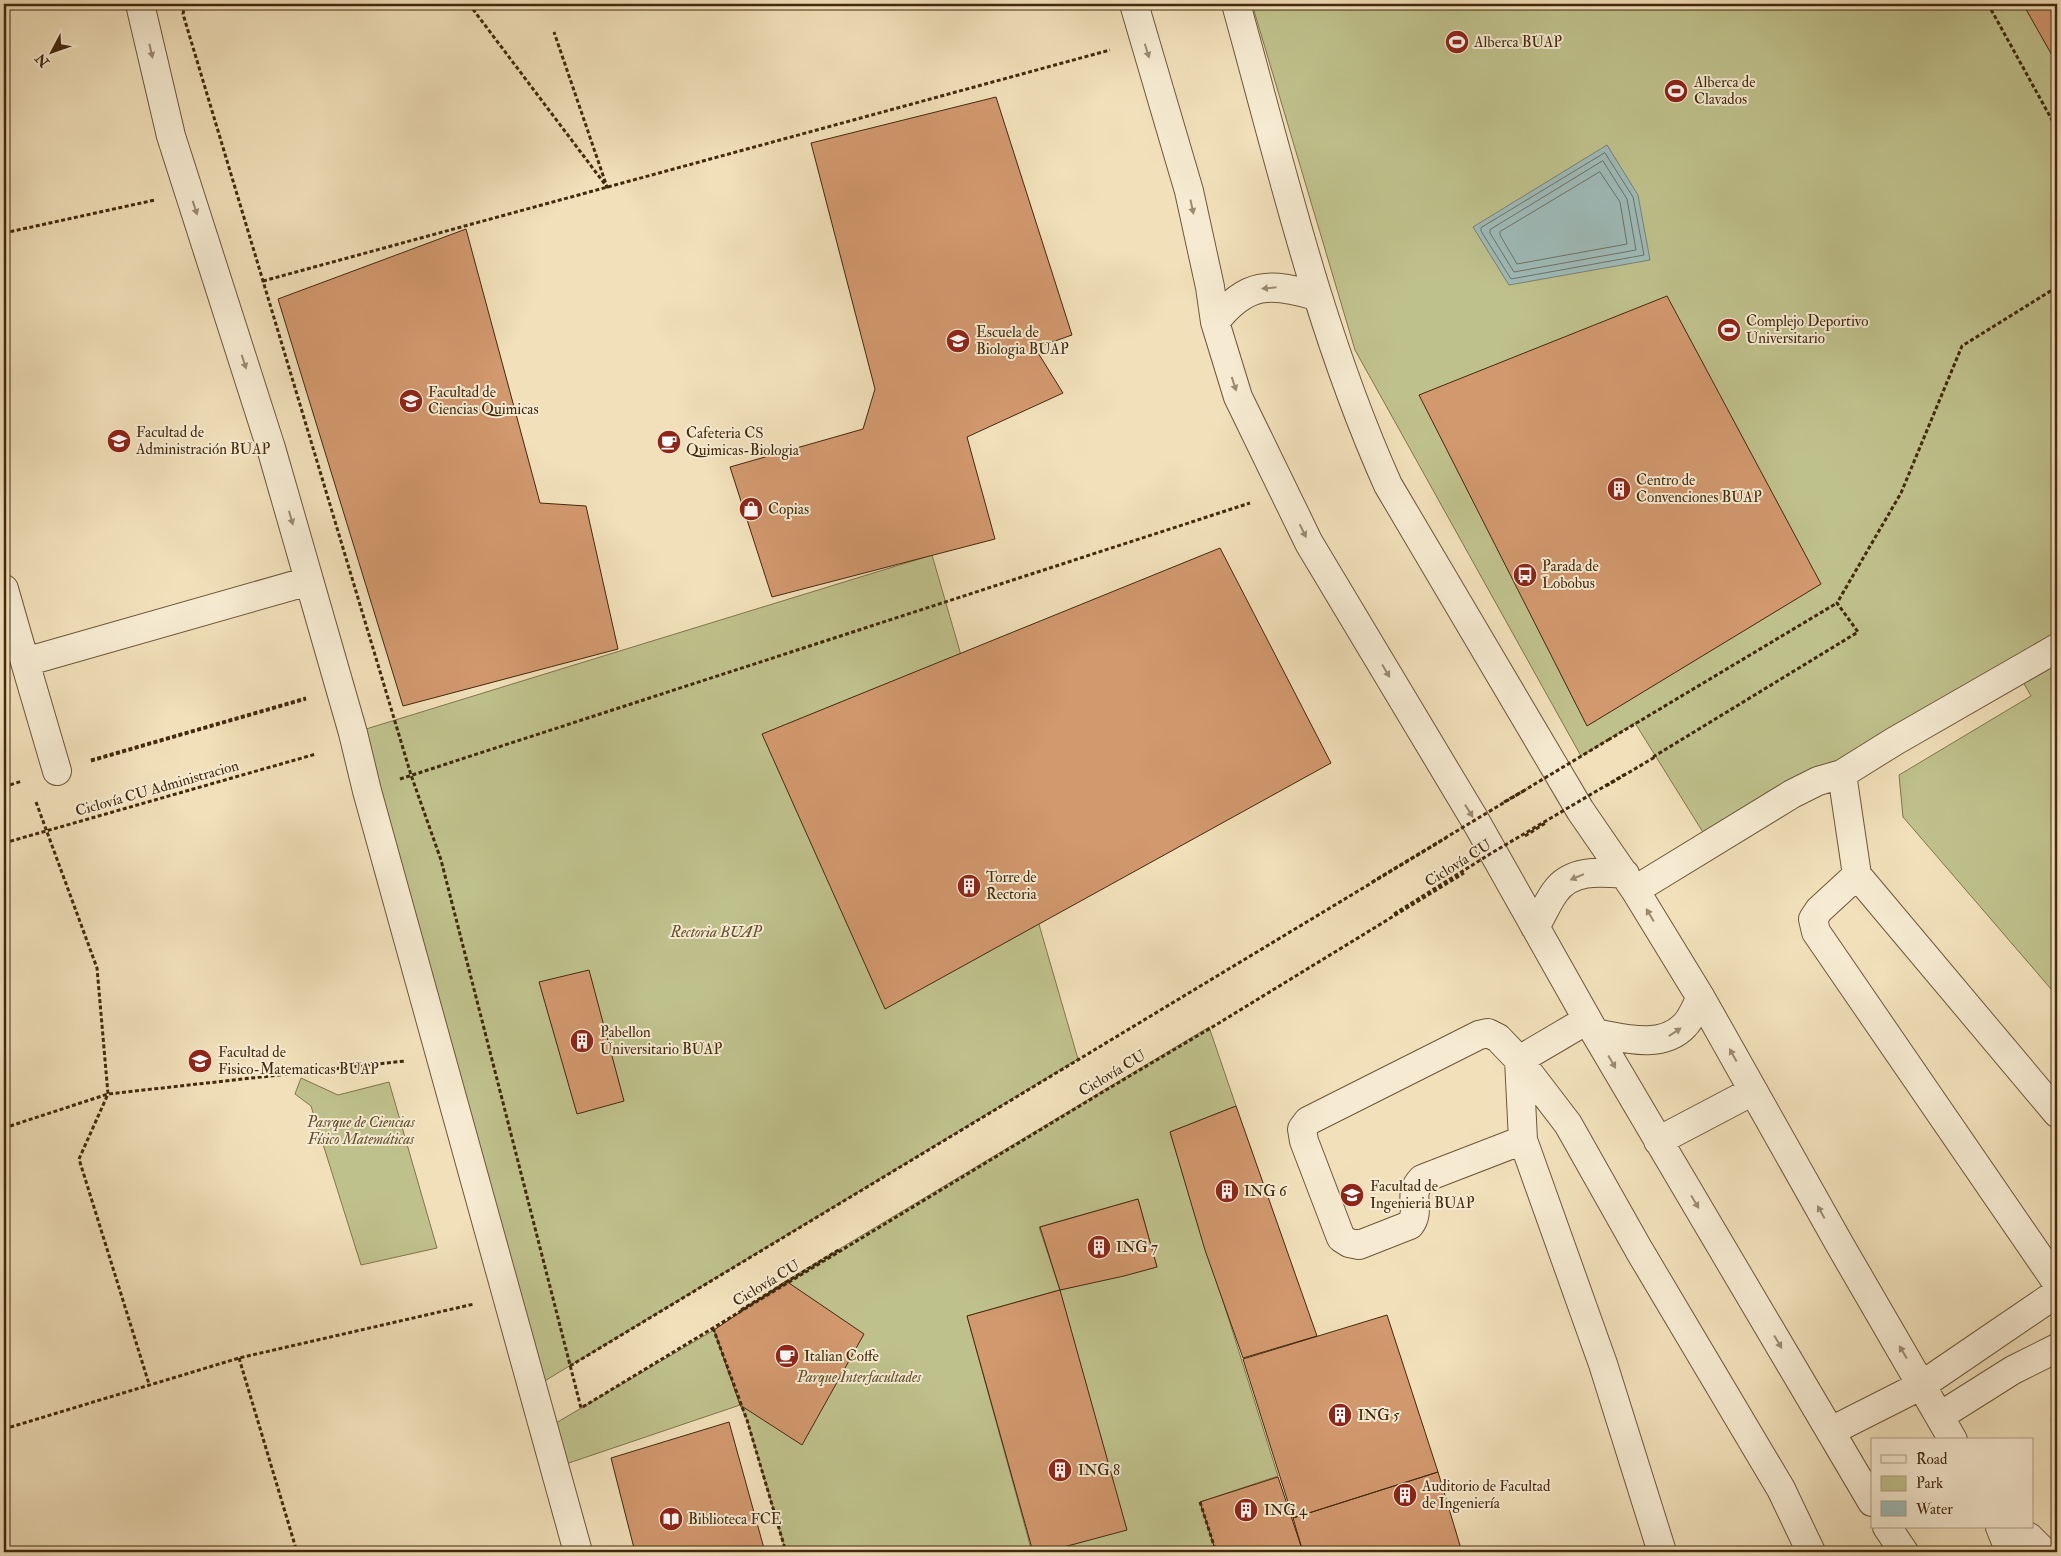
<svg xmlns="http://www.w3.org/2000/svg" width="2061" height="1556" font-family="'IM FELL Double Pica',serif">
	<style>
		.green { fill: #bfc18c; stroke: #80754c; fill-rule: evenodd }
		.water { fill: #9ebbb9; stroke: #798174 }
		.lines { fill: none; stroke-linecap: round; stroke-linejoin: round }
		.shore { stroke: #707263; stroke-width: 1 }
		.building { fill: #d2986e; stroke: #42290d }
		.minor-casing { stroke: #6e5738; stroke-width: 30 }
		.path { stroke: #42290d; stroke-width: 3; stroke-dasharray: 4 2.5; stroke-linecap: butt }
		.minor { stroke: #f6ebd2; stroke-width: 28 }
		.path-bridge { stroke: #42290d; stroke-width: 3; stroke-dasharray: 4 2.5; stroke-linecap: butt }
		.oneway { fill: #9c8a70 }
		.labels { text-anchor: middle; stroke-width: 4; stroke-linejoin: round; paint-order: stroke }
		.poi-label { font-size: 15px; fill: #42290d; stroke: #f6ebd2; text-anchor: start }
		.street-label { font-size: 15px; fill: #42290d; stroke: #f6ebd2 }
		.park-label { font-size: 15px; font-style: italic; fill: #614f2d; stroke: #f6ebd2 }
	</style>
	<rect width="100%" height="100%" fill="#f1e0ba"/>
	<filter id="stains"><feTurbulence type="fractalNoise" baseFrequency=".004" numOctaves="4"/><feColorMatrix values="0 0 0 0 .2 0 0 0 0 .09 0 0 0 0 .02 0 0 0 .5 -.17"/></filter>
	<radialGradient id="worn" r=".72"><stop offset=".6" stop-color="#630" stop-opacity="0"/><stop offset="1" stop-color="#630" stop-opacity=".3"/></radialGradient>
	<!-- green -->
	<path class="green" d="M1252,4H2057V996L1903,817L1899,775L2031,696L2010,659L1709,842L1635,723L1581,756L1355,350Z
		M932,555L1078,1059L533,1388L353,733Z
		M1209,1027L1236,1106L1170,1132L1278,1476L1200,1502L1216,1552H1047L1125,1529L1059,1290L967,1316L1032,1552H786L747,1420L740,1405L554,1468L544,1430L714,1330L786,1281ZM1138,1199L1157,1267L1060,1290L1039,1227Z
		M301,1078L338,1095L389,1082L437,1248L361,1265L311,1106L295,1094Z
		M2057,1397V1429L2051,1420Z"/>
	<!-- water -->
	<path class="water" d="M1607,145L1638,195L1650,260L1509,285L1473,227Z"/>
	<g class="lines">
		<!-- shore -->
		<path class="shore" d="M1605,153L1633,197L1644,255L1511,279L1481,231V228Z
			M1603,161L1627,199L1636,250L1514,272L1490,233V230Z
			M1600,172L1620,202L1627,244L1517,264L1500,235V232Z"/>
	</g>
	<!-- building -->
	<path class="building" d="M2023,4H2057V64Z
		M996,97L1072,335L1035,348L1063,393L967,437L995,539L772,597L730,467L863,429L875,389L811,143Z
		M466,229L540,503L586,506L618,649L403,706L278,299Z
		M1667,296L1821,584L1587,726L1419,395Z
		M1220,548L1331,763L885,1009L762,734Z
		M589,970L624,1101L577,1114L539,982Z
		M1236,1106L1317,1336L1243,1358L1205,1250L1170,1132Z
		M1138,1199L1157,1267L1124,1276L1060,1290L1040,1227Z
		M786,1281L864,1334L802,1445L740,1405L714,1330Z
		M1060,1290L1127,1530L1045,1552H1033L967,1316Z
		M1387,1315L1438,1472L1293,1518L1243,1359Z
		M729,1422L765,1552H635L611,1458Z
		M1438,1472L1462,1552H1303L1293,1518Z
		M1278,1477L1303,1552H1216L1200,1502Z"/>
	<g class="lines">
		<!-- minor casing -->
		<g class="minor-casing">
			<path id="minor" d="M140,4L171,136L271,448L353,733L367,791L578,1552
				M1134,4L1189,191L1210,287L1215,322L1238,397L1309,543L1475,820L1595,1033L1872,1502
				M1236,4C1281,166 1319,331 1388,485L1580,810L1635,890L1701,998L1840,1245L1953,1440
				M1215,322C1246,282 1270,282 1316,296
				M4,589L25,662L309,581
				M25,662L57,771
				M1842,774L1857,875
				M1635,890L1792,794L1818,781L1842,774L1895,741L2057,648
				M1535,927C1542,916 1547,903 1555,892C1571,869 1600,872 1625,874
				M1587,1020L1519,1060L1523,1140L1603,1364L1662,1552
				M1595,1033C1623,1038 1662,1050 1685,1025C1692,1018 1696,1006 1701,998
				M2057,1113L1857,875L1819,910L1813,919L1816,932L2057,1283
				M1523,1140L1422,1179C1406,1195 1422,1209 1410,1225L1359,1245L1349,1243L1341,1238L1304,1141L1302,1129L1308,1121L1479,1035L1488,1033L1498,1038L1519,1060L1568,1124L1639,1250L1781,1489L1811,1552
				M1658,1141L1753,1091
				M1940,1416L2013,1370L2057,1348
				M1831,1431L1922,1385L2057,1293
				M1887,1527L1904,1552
				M2000,1527L2010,1552
				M2011,1527L2029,1537L2044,1552"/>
		</g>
		<!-- path -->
		<path class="path" d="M185,4L183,14L411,775L441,860L581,1408L1106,1090L1214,1026L1464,873
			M469,4L607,187L554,32
			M1988,4L2057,129
			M4,233L155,200
			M263,281L1110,50
			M1608,740L1837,603
			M1653,757L1858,632L1837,603L1901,493L1962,346L2057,287
			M91,760L306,698
			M91,761L306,699
			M400,779L1250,503
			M1606,786L1655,757
			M4,787L22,781
			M36,802L97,968L108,1094L79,1159L149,1384
			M1504,802L1527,789
			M1525,836L1547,822
			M4,843L316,754
			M4,1128L108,1094L405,1061
			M741,1310L840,1249
			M713,1328L747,1420L786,1552
			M239,1358L297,1552
			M570,1366L1446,838
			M4,1429L239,1358L474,1304
			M1200,1502L1216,1552"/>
		<!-- minor -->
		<use href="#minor" class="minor"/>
		<!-- path-bridge -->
		<path class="path-bridge" d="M1372,882L1608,740
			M1394,914L1490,854L1627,773"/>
	</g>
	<!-- one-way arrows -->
	<defs><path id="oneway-solid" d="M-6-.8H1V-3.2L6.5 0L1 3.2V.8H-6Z" transform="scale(1.25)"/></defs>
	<g class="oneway">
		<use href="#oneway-solid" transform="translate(151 51) rotate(77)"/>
		<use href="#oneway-solid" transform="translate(1147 51) rotate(73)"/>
		<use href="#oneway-solid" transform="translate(1192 207) rotate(78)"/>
		<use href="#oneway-solid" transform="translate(195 208) rotate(72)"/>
		<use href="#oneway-solid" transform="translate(1269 288) rotate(174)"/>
		<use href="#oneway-solid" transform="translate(244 362) rotate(72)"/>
		<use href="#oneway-solid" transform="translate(1234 384) rotate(72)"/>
		<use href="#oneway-solid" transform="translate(291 518) rotate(74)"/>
		<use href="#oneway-solid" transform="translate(1303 531) rotate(64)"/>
		<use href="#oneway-solid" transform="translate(1386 671) rotate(59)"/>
		<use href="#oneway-solid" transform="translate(1469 811) rotate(58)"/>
		<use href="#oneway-solid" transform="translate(1577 877) rotate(157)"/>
		<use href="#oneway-solid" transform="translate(1650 915) rotate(-121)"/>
		<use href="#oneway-solid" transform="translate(1675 1032) rotate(-33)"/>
		<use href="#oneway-solid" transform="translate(1733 1055) rotate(-119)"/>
		<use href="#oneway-solid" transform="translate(1612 1062) rotate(60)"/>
		<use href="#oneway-solid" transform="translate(1695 1202) rotate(59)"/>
		<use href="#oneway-solid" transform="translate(1821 1212) rotate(-119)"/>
		<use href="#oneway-solid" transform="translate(1778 1342) rotate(59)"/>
		<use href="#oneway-solid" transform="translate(1903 1352) rotate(-121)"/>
	</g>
	<!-- icons -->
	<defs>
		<g id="stadium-disc" transform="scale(1.25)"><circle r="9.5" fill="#8f2418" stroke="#f6ebd2"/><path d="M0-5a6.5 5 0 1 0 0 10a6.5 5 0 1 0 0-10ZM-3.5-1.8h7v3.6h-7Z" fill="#fff"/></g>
		<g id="university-disc" transform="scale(1.25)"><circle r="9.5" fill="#8f2418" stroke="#f6ebd2"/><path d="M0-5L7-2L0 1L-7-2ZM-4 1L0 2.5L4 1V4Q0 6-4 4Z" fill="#fff"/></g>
		<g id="cafe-disc" transform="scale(1.25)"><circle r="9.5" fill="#8f2418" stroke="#f6ebd2"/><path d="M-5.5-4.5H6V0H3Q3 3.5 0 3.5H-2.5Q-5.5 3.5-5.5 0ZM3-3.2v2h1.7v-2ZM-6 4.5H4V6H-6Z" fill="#fff"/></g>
		<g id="building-disc" transform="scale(1.25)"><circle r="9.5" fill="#8f2418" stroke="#f6ebd2"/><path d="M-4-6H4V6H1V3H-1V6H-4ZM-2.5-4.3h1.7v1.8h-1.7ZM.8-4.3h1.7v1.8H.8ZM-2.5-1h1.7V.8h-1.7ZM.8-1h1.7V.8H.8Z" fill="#fff"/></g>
		<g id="shop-disc" transform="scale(1.25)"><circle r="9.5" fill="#8f2418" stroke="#f6ebd2"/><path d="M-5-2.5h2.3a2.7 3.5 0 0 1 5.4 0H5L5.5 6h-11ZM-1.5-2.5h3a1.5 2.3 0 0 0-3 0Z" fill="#fff"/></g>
		<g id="bus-disc" transform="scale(1.25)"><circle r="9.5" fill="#8f2418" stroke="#f6ebd2"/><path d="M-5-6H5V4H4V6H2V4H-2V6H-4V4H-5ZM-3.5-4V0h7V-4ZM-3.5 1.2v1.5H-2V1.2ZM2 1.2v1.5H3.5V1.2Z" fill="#fff"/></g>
		<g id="library-disc" transform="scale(1.25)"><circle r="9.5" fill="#8f2418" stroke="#f6ebd2"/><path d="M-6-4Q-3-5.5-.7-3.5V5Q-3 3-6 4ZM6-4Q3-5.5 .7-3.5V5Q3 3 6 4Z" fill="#fff"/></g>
	</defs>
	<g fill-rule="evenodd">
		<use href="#stadium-disc" x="1457" y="42"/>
		<use href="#stadium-disc" x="1676" y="91"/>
		<use href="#stadium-disc" x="1729" y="330"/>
		<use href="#university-disc" x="958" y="341"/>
		<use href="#university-disc" x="411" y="401"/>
		<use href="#university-disc" x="119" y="441"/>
		<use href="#cafe-disc" x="669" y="442"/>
		<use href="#building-disc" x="1619" y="489"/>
		<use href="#shop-disc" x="751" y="509"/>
		<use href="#bus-disc" x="1525" y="575"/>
		<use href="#building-disc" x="969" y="886"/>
		<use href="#building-disc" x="582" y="1041"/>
		<use href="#university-disc" x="200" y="1061"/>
		<use href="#building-disc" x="1227" y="1191"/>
		<use href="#university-disc" x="1352" y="1195"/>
		<use href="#building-disc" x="1099" y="1247"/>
		<use href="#cafe-disc" x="787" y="1356"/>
		<use href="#building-disc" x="1340" y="1415"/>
		<use href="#building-disc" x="1060" y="1470"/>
		<use href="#building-disc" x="1405" y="1495"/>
		<use href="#building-disc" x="1246" y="1510"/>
		<use href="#library-disc" x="671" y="1519"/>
	</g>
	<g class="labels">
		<!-- poi labels -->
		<g class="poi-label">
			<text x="1474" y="47">Alberca BUAP</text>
			<text x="1694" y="87">Alberca de<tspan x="1694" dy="17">Clavados</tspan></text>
			<text x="1746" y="326">Complejo Deportivo<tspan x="1746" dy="17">Universitario</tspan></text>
			<text x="976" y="337">Escuela de<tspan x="976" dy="17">Biologia BUAP</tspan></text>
			<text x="428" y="397">Facultad de<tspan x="428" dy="17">Ciencias Quimicas</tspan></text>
			<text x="136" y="437">Facultad de<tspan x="136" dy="17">Administración BUAP</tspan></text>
			<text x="686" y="438">Cafeteria CS<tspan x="686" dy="17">Quimicas-Biologia</tspan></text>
			<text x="1636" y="485">Centro de<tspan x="1636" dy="17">Convenciones BUAP</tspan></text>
			<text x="768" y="514">Copias</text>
			<text x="1542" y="571">Parada de<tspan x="1542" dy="17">Lobobus</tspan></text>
			<text x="986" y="882">Torre de<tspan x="986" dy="17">Rectoria</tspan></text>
			<text x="600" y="1037">Pabellon<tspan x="600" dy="17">Universitario BUAP</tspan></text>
			<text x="218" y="1057">Facultad de<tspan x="218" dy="17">Fisico-Matematicas BUAP</tspan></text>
			<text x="1370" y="1191">Facultad de<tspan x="1370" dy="17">Ingenieria BUAP</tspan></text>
			<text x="1244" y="1196">ING 6</text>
			<text x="1116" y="1252">ING 7</text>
			<text x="804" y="1361">Italian Coffe</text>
			<text x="1358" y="1420">ING 5</text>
			<text x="1078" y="1475">ING 8</text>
			<text x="1422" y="1491">Auditorio de Facultad<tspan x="1422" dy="17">de Ingeniería</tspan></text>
			<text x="1264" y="1515">ING 4</text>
			<text x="688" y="1524">Biblioteca FCE</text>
		</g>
		<!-- street labels -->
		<g class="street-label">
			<text transform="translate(157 788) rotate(-16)" y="5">Ciclovía CU Administracion</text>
			<text transform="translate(1458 863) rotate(-32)" y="5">Ciclovía CU</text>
			<text transform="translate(1112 1073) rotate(-31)" y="5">Ciclovía CU</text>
			<text transform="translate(766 1283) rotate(-31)" y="5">Ciclovía CU</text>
		</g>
		<!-- park labels -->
		<g class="park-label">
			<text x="716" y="937">Rectoria BUAP</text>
			<text x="361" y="1127">Pasrque de Ciencias<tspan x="361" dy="17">Físico Matemáticas</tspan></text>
			<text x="859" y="1382">Parque Interfacultades</text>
		</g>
	</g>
	<!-- margin -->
	<rect width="2061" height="1556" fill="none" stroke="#f1e0ba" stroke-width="20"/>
	<rect x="5" y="5" width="2051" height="1546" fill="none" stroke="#42290d" stroke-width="2.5"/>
	<rect x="10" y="10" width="2041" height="1536" fill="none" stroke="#42290d"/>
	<!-- legend -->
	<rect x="1871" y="1438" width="162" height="90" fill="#f6ebd2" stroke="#ae9d83"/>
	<rect x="1881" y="1455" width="25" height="8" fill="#f6ebd2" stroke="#ae9d83"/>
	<text x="1916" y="1464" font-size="15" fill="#42290d">Road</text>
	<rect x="1881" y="1476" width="25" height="15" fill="#bfc18c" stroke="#ae9d83"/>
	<text x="1916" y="1488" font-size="15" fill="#42290d">Park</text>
	<rect x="1881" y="1501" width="25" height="15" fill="#9ebbb9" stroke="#ae9d83"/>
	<text x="1916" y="1514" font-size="15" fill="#42290d">Water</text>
	<!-- north arrow -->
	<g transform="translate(52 52) rotate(229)" stroke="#f6ebd2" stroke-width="4" paint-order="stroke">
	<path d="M0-4L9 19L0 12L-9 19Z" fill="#42290d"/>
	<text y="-8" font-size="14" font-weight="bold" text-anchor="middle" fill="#42290d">N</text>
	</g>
	<rect width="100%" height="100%" filter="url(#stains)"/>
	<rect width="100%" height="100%" fill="url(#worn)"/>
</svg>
